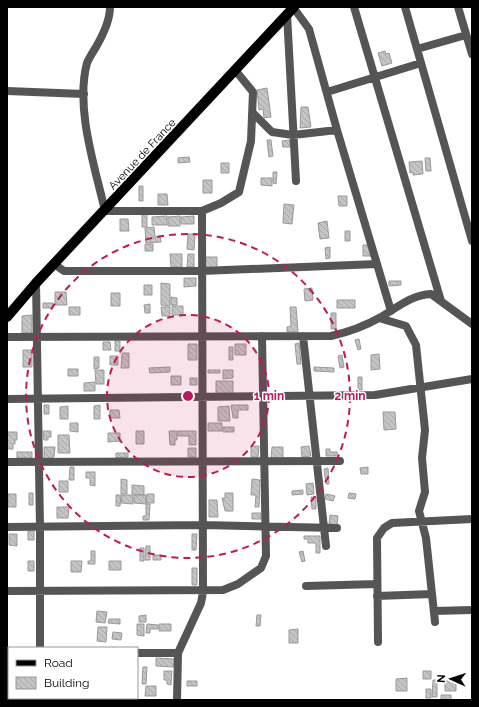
<svg xmlns="http://www.w3.org/2000/svg" width="479" height="707" font-family="Raleway,sans-serif">
	<style>
		.building { fill: url(#building-back-hatch); stroke: #999 }
		.lines { fill: none; stroke-linecap: round; stroke-linejoin: round }
		.minor { stroke: #555; stroke-width: 8 }
		.major { stroke: #000; stroke-width: 10 }
		.ring { fill: none; stroke: #c2185b; stroke-width: 2; stroke-dasharray: 7 5 }
		.labels { text-anchor: middle; stroke-width: 3; stroke-linejoin: round; paint-order: stroke }
		.street-label { font-size: 11px; fill: #000; stroke: #fff }
		.centre { fill: #c2185b; stroke: #fff; stroke-width: 2 }
		.ring-label { font-size: 12px; text-anchor: middle; font-weight: bold; fill: #c2185b; stroke: #fff; stroke-width: 3; stroke-linejoin: round; paint-order: stroke }
	</style>
	<defs>
		<pattern id="building-back-hatch" width="6" height="6" patternUnits="userSpaceOnUse"><rect width="6" height="6" fill="#c4c4c4"/><path d="M-1 5l2 2M0 0l6 6M5-1l2 2" fill="none" stroke="#a7a7a7"/></pattern>
	</defs>
	<rect width="100%" height="100%" fill="#fff"/>
	<!-- building -->
	<path class="building" d="M385,51L386,54L389,53L392,63L382,66L378,53Z
		M267,88L271,117L264,118L263,109L259,110L257,90Z
		M301,107H308L311,127L300,128Z
		M267,140H271L273,156L269,157Z
		M290,140V147H283L282,141Z
		M189,157L190,162L178,163V158Z
		M425,158H430L431,171H426Z
		M422,161L423,174L413,175V172L410,173L409,162Z
		M221,163H229V173H221Z
		M273,172H277L276,184L273,183Z
		M261,178H272V186L261,185Z
		M203,180H212V193H203Z
		M139,186H143V201H139Z
		M158,194H167L168,205H158Z
		M338,196H347V206H339Z
		M284,204L294,205L292,224L283,223Z
		M142,214H147V227H142Z
		M167,216V225H152V217Z
		M180,216V226H168V217Z
		M194,216V224H181V217Z
		M120,219H128L129,231H120Z
		M327,221L329,238L320,239L318,223Z
		M154,227L155,237L160,236L161,242L146,243L145,228Z
		M345,231H350V241H345Z
		M188,234H195L194,250L187,249Z
		M145,244H153V251H145Z
		M363,245H370L371,256H363Z
		M330,247V258L326,259L325,248Z
		M170,254H182V267H171Z
		M188,254H194V267H187Z
		M205,257H217V268H205Z
		M184,278H196V286L184,287Z
		M389,281H401V285L389,286Z
		M161,283L170,284V306L161,305Z
		M144,285H152V295H144Z
		M312,288L313,300L305,301L304,289Z
		M55,292H66L67,305H55Z
		M111,293H120V306H111Z
		M171,297L177,298V305H171Z
		M337,300H355V308H337Z
		M43,303H53V308H43Z
		M150,304V313H145L144,305Z
		M172,306H183V315H172Z
		M69,307H80V315H69Z
		M161,307H170V316H162Z
		M290,307H296L298,332H287V327L291,326Z
		M331,313H336V329H331Z
		M32,315V333H22V316Z
		M359,339L361,349L358,350L355,340Z
		M115,341H120V351H115Z
		M103,342H110L111,350H103Z
		M299,343L301,364H297L295,344Z
		M188,344H197V360H188Z
		M235,344H246V355H235Z
		M229,347H233V360H229Z
		M23,350H32V367H23Z
		M122,353H129V368H121Z
		M379,354L380,369L371,370V355Z
		M342,355L344,367L340,368L338,356Z
		M110,356H118V365H110Z
		M94,357H99V368L94,369Z
		M170,367V372L150,373L149,368Z
		M314,367L334,368V372L314,371Z
		M68,369H78V376H68Z
		M95,370H104V384H96Z
		M208,370H220V373H208Z
		M223,370H233V378L223,379Z
		M171,376H181V385H171Z
		M358,377H362V390H358Z
		M190,378H197V385H190Z
		M216,381H233V394H216Z
		M95,382V391H84V383Z
		M44,405H49V414H44Z
		M100,405V419H94V406Z
		M231,405H248V410H238V418H233Z
		M68,406V419H60V407Z
		M229,406L230,421H218V407Z
		M110,410H119L120,418H110Z
		M383,412H395L396,429L384,430Z
		M70,423H78V432L70,431Z
		M208,423H222V431H208Z
		M223,427H234V432H223Z
		M43,431H51V437H48V440H44Z
		M136,431H144V444H136Z
		M169,431H177V440H175V445H170Z
		M178,431H196V445H189V436H178Z
		M7,432H17V440H15V444H13V449H7Z
		M108,433H120V441L108,442Z
		M58,435H69L70,453H58Z
		M251,446H259L258,457H251Z
		M309,446L311,456L302,457L301,447Z
		M44,447H55L54,457L44,459Z
		M272,447H283V459L271,458Z
		M188,448H196V457H188Z
		M326,449H330V452H337L338,456H326Z
		M17,452H32V458H17Z
		M116,453H128V457L116,458Z
		M70,467H74V480H69Z
		M368,467V474H361L360,468Z
		M328,468L329,484H326L324,469Z
		M86,472H95V486L90,485V478H86Z
		M121,479L127,480V494H121Z
		M252,479L260,480L259,507H255L256,495H251Z
		M59,481H68V492H59Z
		M313,483L314,494L307,495L306,484Z
		M132,485L144,486V495L132,494Z
		M303,490V494L292,495V491Z
		M29,493H33V505H29Z
		M225,493H233V511H225L222,498H225Z
		M349,493L356,494L355,499L348,498Z
		M8,494H16V507H8Z
		M147,494H154V503H146Z
		M326,494L335,496L333,501L325,499Z
		M116,495H121L120,506H116Z
		M122,495H133V504L121,503Z
		M134,495H146V504L134,503Z
		M311,497H316V509H312Z
		M209,500H217L218,517H209Z
		M146,504H150L149,520H143V516H146Z
		M57,507H69L68,518H57Z
		M252,513H261V519H252Z
		M330,515L338,516L337,525L329,524Z
		M28,531H34V540H28Z
		M9,534H17V546L9,545Z
		M192,534H197L196,550H192Z
		M304,536H320V553H316V543H308V539H304Z
		M146,546H150V560H145Z
		M140,548H144V561H140Z
		M91,551H95V564H88V561H91Z
		M303,551L305,561L302,562L299,552Z
		M153,555H161V560H153Z
		M28,561H34V571H28Z
		M71,561H82L81,572H71Z
		M109,561H121V570H109Z
		M192,568H197V585H192Z
		M97,611L107,612L105,623L96,622Z
		M146,615V622H139V616Z
		M257,615H261L260,626H256Z
		M109,619H120V624L108,623Z
		M137,624H144V636L137,635Z
		M147,624L158,625V629H150V633H146Z
		M159,624H171V631H159Z
		M98,627H107L106,642L97,641Z
		M298,629V643H289V630Z
		M113,632L122,633L121,640L112,639Z
		M156,658L174,659V667L156,666Z
		M143,667H147L146,684H142Z
		M164,671H172L171,685L167,684V680H164Z
		M423,671H431V679H423Z
		M407,678V691H396V679Z
		M445,679H456V691H445Z
		M433,680H437V697H432Z
		M187,681H197V686H187Z
		M146,686H156V696H145Z
		M426,689H431V698H426Z
		M441,695H451V700H441Z"/>
	<g class="lines">
		<!-- minor -->
		<path class="minor" d="M110,7C110,21 103,35 96,47C93,52 89,58 87,63C75,108 95,167 105,211H202L221,203L239,192L251,141L253,92L235,70
			M293,7L309,29L337,130L391,311
			M354,7L441,301
			M405,7L472,241
			M458,7L472,54
			M287,14L296,181
			M417,49L466,35
			M7,91L84,94
			M327,92L421,63
			M253,113L272,132L293,135L337,130
			M54,264L64,271H202L377,264
			M36,283L40,527V648
			M379,318L406,326L416,345L425,430L422,458L425,492L419,511L426,538L435,622
			M303,336L326,546
			M7,337L331,336C349,332 365,326 381,317C398,307 411,295 431,294L472,324
			M7,399L375,395L472,379
			M7,462L340,461
			M7,527L203,525L337,528
			M306,586L377,584
			M7,591L223,590L238,584L261,568L266,556L262,336
			M377,596L432,594
			M434,611L472,610
			M378,642L377,538L384,528L392,523L472,519
			M137,653H178
			M7,654H9
			M39,700V698
			M177,700L178,653L201,603L203,592L202,211"/>
		<!-- major -->
		<path class="major" d="M7,317L36,283L294,7"/>
	</g>
	<!-- distance rings -->
	<circle cx="188" cy="396" r="81" fill="#c2185b" fill-opacity=".12"/>
	<g class="ring">
		<circle cx="188" cy="396" r="81"/>
		<circle cx="188" cy="396" r="162"/>
	</g>
	<g class="labels">
		<!-- street labels -->
		<g class="street-label">
			<text transform="translate(142 154) rotate(-47)" y="4">Avenue de France</text>
		</g>
	</g>
	<circle cx="188" cy="396" r="6" class="centre"/>
	<g class="ring-label">
		<text x="269" y="400">1 min</text>
		<text x="350" y="400">2 min</text>
	</g>
	<!-- border -->
	<rect width="479" height="707" fill="none" stroke="#000000" stroke-width="16"/>
	<!-- legend -->
	<rect x="8" y="647" width="130" height="52" fill="#ffffff" stroke="#999999"/>
	<rect x="16" y="660" width="20" height="6" fill="#000000" stroke="#999999"/>
	<text x="44" y="667" font-size="12" fill="#000000">Road</text>
	<rect x="16" y="677" width="20" height="12" fill="url(#building-back-hatch)" stroke="#999999"/>
	<text x="44" y="687" font-size="12" fill="#000000">Building</text>
	<!-- north arrow -->
	<g transform="translate(451 679) rotate(273)" stroke="#ffffff" stroke-width="3" paint-order="stroke">
	<path d="M0-3L7 15L0 10L-7 15Z" fill="#000000"/>
	<text y="-6" font-size="11" font-weight="bold" text-anchor="middle" fill="#000000">N</text>
	</g>
</svg>
